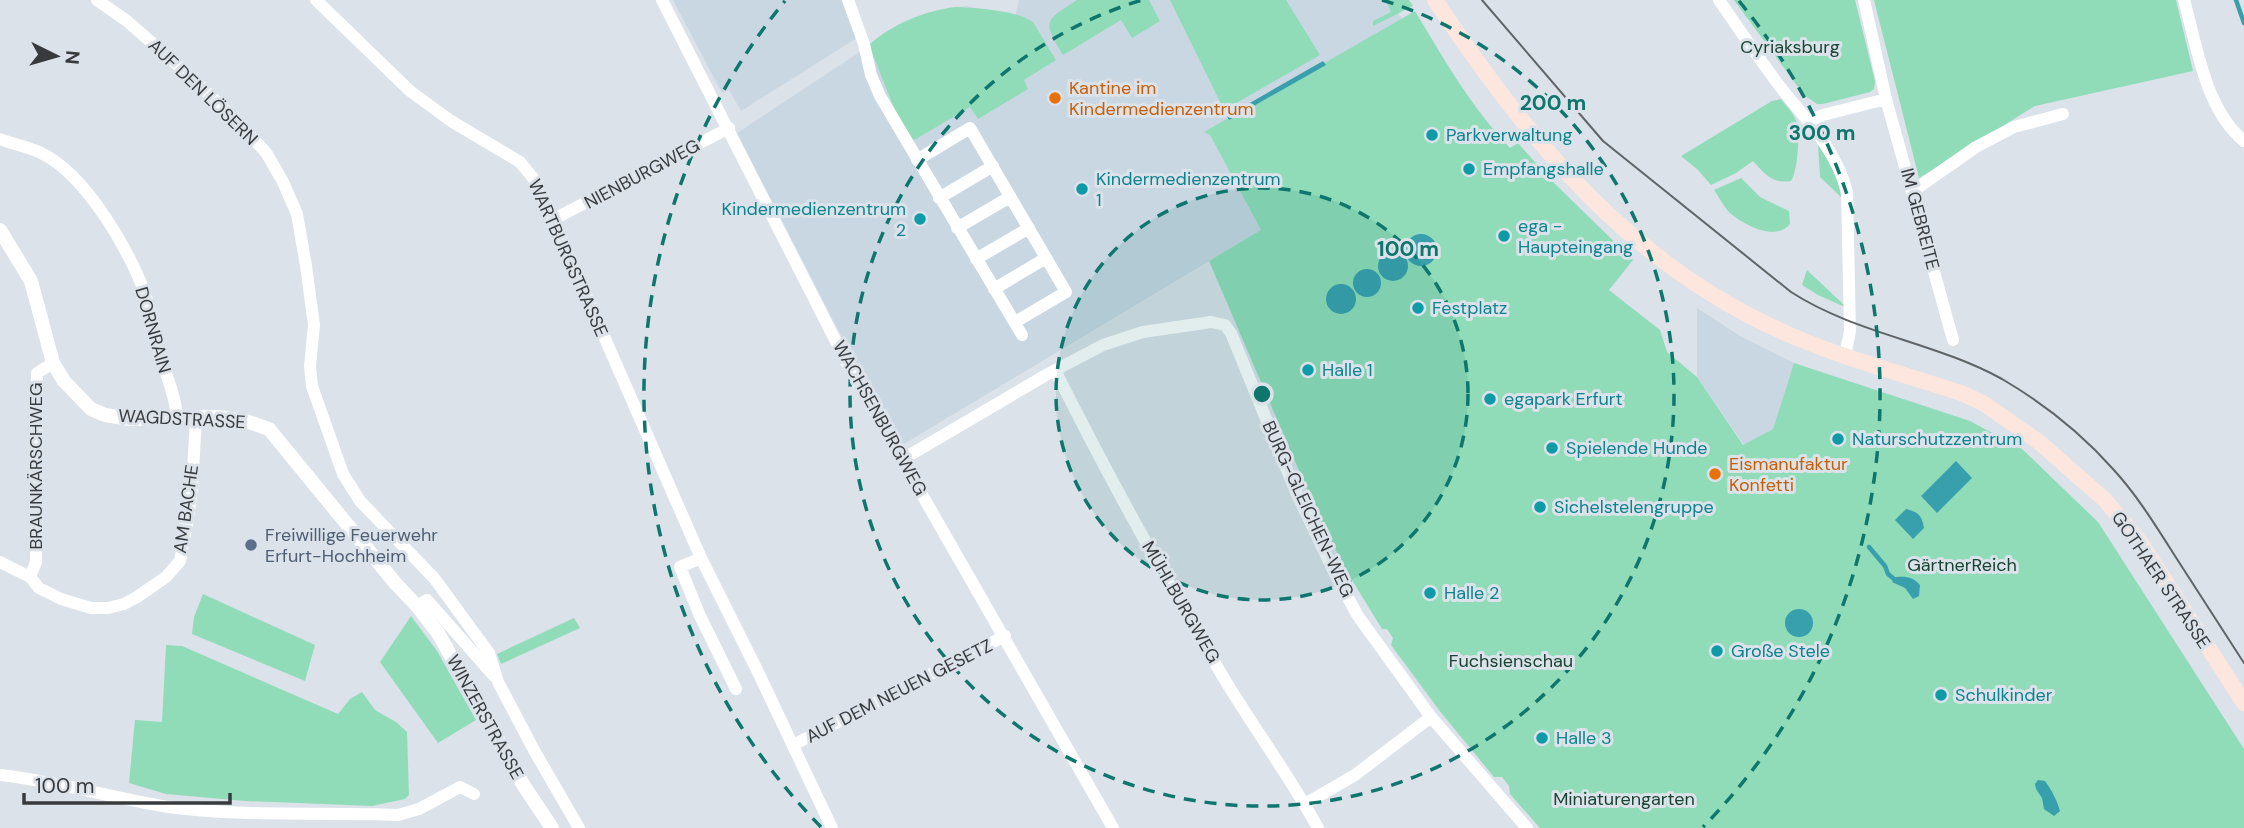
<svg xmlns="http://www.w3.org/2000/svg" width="2244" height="828" font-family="'DM Sans',sans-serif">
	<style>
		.built { fill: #c9d7e2 }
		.green { fill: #90dcb9 }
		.water { fill: #389fac }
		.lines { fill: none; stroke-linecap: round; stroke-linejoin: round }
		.stream { stroke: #389fac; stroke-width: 4.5 }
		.minor { stroke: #fff; stroke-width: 12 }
		.tertiary { stroke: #fff; stroke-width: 14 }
		.secondary { stroke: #fce6de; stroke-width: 16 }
		.tram { stroke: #606467; stroke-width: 2 }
		.ring { fill: none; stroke: #0f766e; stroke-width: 3.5; stroke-dasharray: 12 9 }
		.food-dot { fill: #e8710a; stroke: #dbe2e9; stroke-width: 2.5 }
		.culture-dot { fill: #0f9aa8; stroke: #dbe2e9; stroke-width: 2.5 }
		.service-dot { fill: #5c6f8a; stroke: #dbe2e9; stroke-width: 2.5 }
		.labels { text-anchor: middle; stroke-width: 6; stroke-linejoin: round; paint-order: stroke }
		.park-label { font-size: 18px; fill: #174432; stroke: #dbe2e9 }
		.food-label { font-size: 18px; fill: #c56008; stroke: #dbe2e9; text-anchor: start }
		.street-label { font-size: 18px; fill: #383b3d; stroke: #dbe2e9 }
		.culture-label { font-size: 18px; fill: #0d838f; stroke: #dbe2e9; text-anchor: start }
		.service-label { font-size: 18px; fill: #4e5e75; stroke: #dbe2e9; text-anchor: start }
		.centre { fill: #0f766e; stroke: #dbe2e9; stroke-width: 3.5 }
		.ring-label { font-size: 21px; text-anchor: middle; font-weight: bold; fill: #0f766e; stroke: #dbe2e9; stroke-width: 6; stroke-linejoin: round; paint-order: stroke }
	</style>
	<rect width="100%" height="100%" fill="#dbe2e9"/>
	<!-- built -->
	<path class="built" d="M673,0H844L857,38L741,111L729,90L722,93Z
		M1019,0H1391L1402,19L1205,132L1210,134L1261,230L902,445L855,363L737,133L910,19L939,10L966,6L1015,16Z
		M1697,308L1740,336L1794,363L1773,429L1744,445L1697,377Z"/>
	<!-- green -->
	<path class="green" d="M1077,0H1149L1160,21L1132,38L1121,20L1063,55C1042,21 1044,21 1077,0Z
		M1170,0H1286L1320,55L1224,110Z
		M1386,0H1409L1413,6L1373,26V21L1391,12Z
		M1734,0H1855L1875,81L1874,89L1870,92L1823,104H1817L1804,95Z
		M1874,0H2176L2193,71L2035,106L1919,178Z
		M955,7C976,8 1016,10 1033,22L1056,60L1024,80L1028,89L978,119L970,107L911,142L898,118L869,45C892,24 925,11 955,7Z
		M1415,11C1444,59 1471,107 1510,148L1518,143L1548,177L1633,260L1609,290L1660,330L1667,352L1697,377L1743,445L1773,429L1794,363L1970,421L2022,449L2098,522L2244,749V828H1540L1510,794L1509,786L1502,777H1494L1439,710L1391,645L1393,638L1387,629H1382L1350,577L1322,524L1209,261L1261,230L1210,135L1204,132Z
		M1781,99C1785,105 1792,111 1795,118C1801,129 1798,171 1791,181C1772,184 1765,174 1753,161L1736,173L1711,185L1698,170L1681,156L1772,101Z
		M1818,145C1829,162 1839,177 1841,197L1820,177Z
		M1741,178L1760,197L1789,211L1790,224C1776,242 1744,225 1730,213C1723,206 1719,197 1714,190Z
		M1807,270L1841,302L1845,307L1818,295L1802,285Z
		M203,594L315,645L305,681L192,634L194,617Z
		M411,616L437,651L476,720L438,743L380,662Z
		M574,618L580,628L501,664L497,654Z
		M166,645L182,646L338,714L350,699L362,692L375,710L396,722L407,732L409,795L405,799L372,806L245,801L166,794L129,783L135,720L162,722Z"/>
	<!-- water -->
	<path class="water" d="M1323,61L1326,65L1229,120L1227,116Z
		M1405 250a16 16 0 1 1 32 0a16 16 0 1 1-32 0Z
		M1378 266a15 15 0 1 1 30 0a15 15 0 1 1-30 0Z
		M1353 283a14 14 0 1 1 28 0a14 14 0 1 1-28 0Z
		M1326 299a15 15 0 1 1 30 0a15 15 0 1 1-30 0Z
		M1956,461L1972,478L1937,513L1921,496Z
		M1906,509C1918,512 1922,515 1924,528L1913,539L1895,520Z
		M1896,577C1906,576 1913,577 1920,585L1919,596L1913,599L1905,588L1892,582Z
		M1785 623a14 14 0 1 1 28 0a14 14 0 1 1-28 0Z
		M2038,780L2045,781C2051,789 2057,800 2060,811L2054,816L2044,809L2042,798L2036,789L2035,784Z"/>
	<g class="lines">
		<!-- stream -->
		<path class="stream" d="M2236,0L2244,23
			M1869,547L1885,566L1888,574L1894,579"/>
		<!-- minor -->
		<path class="minor" d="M97,0L127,21L190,76L245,129L267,154L283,182L297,214L306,266L314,325L310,366L312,386L343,474L360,501L434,578L489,653L498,682L535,752L579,828
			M316,0L410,91L451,121L520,162L537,183L701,558L757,670L832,828
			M662,0L850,369L1113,828
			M848,0L864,44L871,75L880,96L1022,335
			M1719,0C1738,28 1758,57 1778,84C1805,119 1836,148 1847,192L1850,331L1845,355
			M1864,0L1886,99L1953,340
			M2184,0C2197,46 2205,109 2244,141
			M1810,121L1823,115L1886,99
			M0,139C13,144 28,147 41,153C86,174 134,256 148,303C153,316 154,331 157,345C163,368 175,392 177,417
			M917,160L970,128L1066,292L1015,322
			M1913,191L1976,147L2014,127L2063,114
			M939,198L993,166
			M554,219L729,128
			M957,228L1010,197
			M976,259L1029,228
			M994,289L1046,258
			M1055,370C1106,472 1161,572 1219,670C1250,723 1288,773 1318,828
			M903,459L1046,375L1103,345L1143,332L1211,322L1225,325L1231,333L1296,492L1337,578L1358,616L1431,717L1527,828
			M701,558L680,567L700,616L736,689
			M0,562L30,577L39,588L61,599L91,608H108L124,604L137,597L166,577L180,561L187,524L192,490L196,417
			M30,577L36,562L37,373L53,363
			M417,606L427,600L494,676
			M793,745L1005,636
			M0,775C57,781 112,798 168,807C245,817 321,812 398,815L419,809L460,787L474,794
			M1305,804L1355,775L1431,717"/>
		<!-- tertiary -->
		<path class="tertiary" d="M0,230L31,281L53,363L64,381L91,409L105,415L130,419L217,417L246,421L269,429L396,584L417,606L438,633L524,786L552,828"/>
		<!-- secondary -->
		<path class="secondary" d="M1435,0C1529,141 1630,266 1790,335C1845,359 1904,374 1961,393L1983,403L2039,442L2105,500L2140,542L2244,703"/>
		<!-- tram -->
		<path class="tram" d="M1482,0L1603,141L1791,292C1856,334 1935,342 2002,379C2043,403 2082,434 2113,469C2137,495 2156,526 2175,556C2198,592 2221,627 2244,663"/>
	</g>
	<!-- distance rings -->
	<circle cx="1262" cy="394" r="206" fill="#0f766e" fill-opacity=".12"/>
	<g class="ring">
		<circle cx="1262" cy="394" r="206"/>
		<path d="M1382 0A412 412 0 1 1 1142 0"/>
		<path d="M821 827A618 618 0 0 1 785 1M1739 1A618 618 0 0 1 1703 827"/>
	</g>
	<!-- markers -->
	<g class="food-dot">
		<circle cx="1055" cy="98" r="7"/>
		<circle cx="1715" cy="474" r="7"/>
	</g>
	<g class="culture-dot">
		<circle cx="1432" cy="135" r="7"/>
		<circle cx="1469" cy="169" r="7"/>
		<circle cx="1082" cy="189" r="7"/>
		<circle cx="920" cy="219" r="7"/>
		<circle cx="1504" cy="236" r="7"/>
		<circle cx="1418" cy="308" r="7"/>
		<circle cx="1308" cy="370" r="7"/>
		<circle cx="1490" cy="399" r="7"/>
		<circle cx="1838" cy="439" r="7"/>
		<circle cx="1552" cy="448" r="7"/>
		<circle cx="1540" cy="507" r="7"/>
		<circle cx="1430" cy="593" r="7"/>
		<circle cx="1717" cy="651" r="7"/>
		<circle cx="1941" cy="695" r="7"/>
		<circle cx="1542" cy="738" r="7"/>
	</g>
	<circle class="service-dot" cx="251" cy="545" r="7"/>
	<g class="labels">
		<!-- park labels -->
		<g class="park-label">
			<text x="1790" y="53">Cyriaksburg</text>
			<text x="1962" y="571">GärtnerReich</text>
			<text x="1511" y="667">Fuchsienschau</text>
			<text x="1624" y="805">Miniaturengarten</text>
		</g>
		<!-- food labels -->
		<g class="food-label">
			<text x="1069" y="94">Kantine im<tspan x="1069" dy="21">Kindermedienzentrum</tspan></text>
			<text x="1729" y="470">Eismanufaktur<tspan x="1729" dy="21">Konfetti</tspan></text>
		</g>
		<!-- street labels -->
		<g class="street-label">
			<text transform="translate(203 92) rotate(44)" y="6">AUF DEN LÖSERN</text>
			<text transform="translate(642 174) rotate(-28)" y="6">NIENBURGWEG</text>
			<text transform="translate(1920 219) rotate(75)" y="6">IM GEBREITE</text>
			<text transform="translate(568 258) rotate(66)" y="6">WARTBURGSTRASSE</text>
			<text transform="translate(153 330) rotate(74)" y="6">DORNRAIN</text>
			<text transform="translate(880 418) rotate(61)" y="6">WACHSENBURGWEG</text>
			<text transform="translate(182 419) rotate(3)" y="6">WAGDSTRASSE</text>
			<text transform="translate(36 466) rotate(-90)" y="6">BRAUNKÄRSCHWEG</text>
			<text transform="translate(186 509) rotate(-82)" y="6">AM BACHE</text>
			<text transform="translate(1308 509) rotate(65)" y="6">BURG-GLEICHEN-WEG</text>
			<text transform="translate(2161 580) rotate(56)" y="6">GOTHAER STRASSE</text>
			<text transform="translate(1181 602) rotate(60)" y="6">MÜHLBURGWEG</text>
			<text transform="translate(899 691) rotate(-27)" y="6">AUF DEM NEUEN GESETZ</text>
			<text transform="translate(485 717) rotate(61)" y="6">WINZERSTRASSE</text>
		</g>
		<!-- culture labels -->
		<g class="culture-label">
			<text x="1446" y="141">Parkverwaltung</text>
			<text x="1483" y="175">Empfangshalle</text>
			<text x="1096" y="185">Kindermedienzentrum<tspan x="1096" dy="21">1</tspan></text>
			<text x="906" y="215" text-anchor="end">Kindermedienzentrum<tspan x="906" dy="21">2</tspan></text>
			<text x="1518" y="232">ega -<tspan x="1518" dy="21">Haupteingang</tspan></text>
			<text x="1432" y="314">Festplatz</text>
			<text x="1322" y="376">Halle 1</text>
			<text x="1504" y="405">egapark Erfurt</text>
			<text x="1852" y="445">Naturschutzzentrum</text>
			<text x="1566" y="454">Spielende Hunde</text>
			<text x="1554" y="513">Sichelstelengruppe</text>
			<text x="1444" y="599">Halle 2</text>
			<text x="1731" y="657">Große Stele</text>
			<text x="1955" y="701">Schulkinder</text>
			<text x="1556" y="744">Halle 3</text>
		</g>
		<!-- service labels -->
		<g class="service-label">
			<text x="265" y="541">Freiwillige Feuerwehr<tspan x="265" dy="21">Erfurt-Hochheim</tspan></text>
		</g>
	</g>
	<circle cx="1262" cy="394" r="10" class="centre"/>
	<g class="ring-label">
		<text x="1553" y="110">200 m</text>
		<text x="1822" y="140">300 m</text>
		<text x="1408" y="256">100 m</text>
	</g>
	<!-- north arrow -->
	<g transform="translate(56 56) rotate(95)" stroke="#dbe2e9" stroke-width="5" paint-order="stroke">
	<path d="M0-5L12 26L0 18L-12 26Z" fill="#383b3d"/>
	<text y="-10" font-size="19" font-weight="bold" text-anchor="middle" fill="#383b3d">N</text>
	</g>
	<!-- scale -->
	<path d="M24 793v10h206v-10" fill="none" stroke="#383b3d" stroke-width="3.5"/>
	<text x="35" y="793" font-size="21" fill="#383b3d" stroke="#dbe2e9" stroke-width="5" paint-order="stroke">100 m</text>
</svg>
